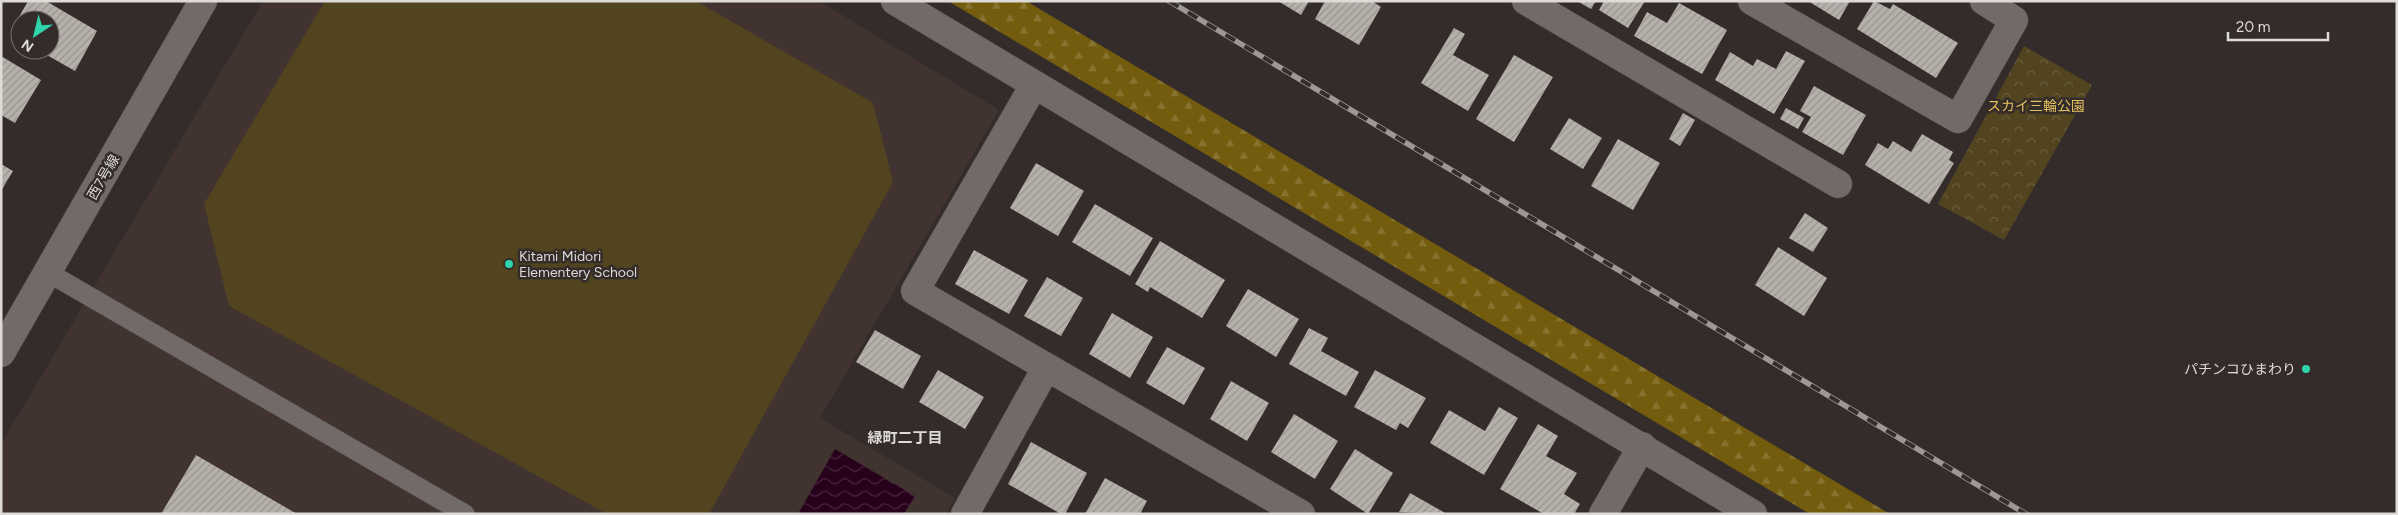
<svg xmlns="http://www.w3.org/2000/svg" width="2398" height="515" font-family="Figtree,'Noto Sans JP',sans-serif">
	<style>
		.built { fill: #413430 }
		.forest { fill: url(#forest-firs) }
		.park { fill: url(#park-crowns) }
		.pitch { fill: #51441f }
		.water { fill: url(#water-waves) }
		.building { fill: url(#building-hatch) }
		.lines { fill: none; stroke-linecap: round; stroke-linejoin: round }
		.service-casing { stroke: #4e4846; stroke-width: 20 }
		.minor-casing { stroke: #4e4846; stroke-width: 29 }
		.tertiary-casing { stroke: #4e4846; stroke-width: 29 }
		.service { stroke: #726a68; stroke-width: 19 }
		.minor { stroke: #726a68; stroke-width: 28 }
		.tertiary { stroke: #726a68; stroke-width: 28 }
		.rail-casing { stroke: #9d9896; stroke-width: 5.5 }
		.rail { stroke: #332c2a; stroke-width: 4; stroke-dasharray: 11; stroke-linecap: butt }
		.poi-dot { fill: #2fd4aa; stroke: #332c2a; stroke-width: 2 }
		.labels { text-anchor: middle; stroke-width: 5; stroke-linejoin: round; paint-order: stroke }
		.park-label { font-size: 14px; fill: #e3c05e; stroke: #332c2a }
		.street-label { font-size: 14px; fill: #dedad8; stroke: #332c2a }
		.poi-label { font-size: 14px; fill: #dedad8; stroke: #332c2a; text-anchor: start }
		.neighbourhood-label { font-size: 15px; font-weight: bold; fill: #dedad8; stroke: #332c2a }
	</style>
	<defs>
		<pattern id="forest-firs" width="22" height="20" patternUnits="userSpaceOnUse" patternTransform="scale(1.25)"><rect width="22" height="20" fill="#735c0d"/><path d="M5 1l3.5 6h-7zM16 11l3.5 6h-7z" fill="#867330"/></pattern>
		<pattern id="park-crowns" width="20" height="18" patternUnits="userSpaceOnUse" patternTransform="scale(1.25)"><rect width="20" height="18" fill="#51441f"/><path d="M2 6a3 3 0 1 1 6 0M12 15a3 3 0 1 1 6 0" fill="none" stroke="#6a5e3f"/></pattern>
		<pattern id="water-waves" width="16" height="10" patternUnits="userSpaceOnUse" patternTransform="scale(1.25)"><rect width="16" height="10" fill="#27011b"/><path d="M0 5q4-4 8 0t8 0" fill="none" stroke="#46253b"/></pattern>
		<pattern id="building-hatch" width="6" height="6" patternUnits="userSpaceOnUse" patternTransform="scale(1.25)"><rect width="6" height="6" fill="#b6b0aa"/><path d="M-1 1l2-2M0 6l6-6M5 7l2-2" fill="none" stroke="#999490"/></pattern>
	</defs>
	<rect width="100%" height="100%" fill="#332c2a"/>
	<!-- built -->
	<path class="built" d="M263,1H819L999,110L820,418L955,498L946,514H1V444Z"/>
	<!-- forest -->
	<path class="forest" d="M948,1H1026L1890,514H1810Z"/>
	<!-- park -->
	<path class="park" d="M2024,46L2092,85L2004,240L1938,204Z"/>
	<!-- pitch -->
	<path class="pitch" d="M325,1H696L873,103L893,182L709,514H607L229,306L204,204Z"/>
	<!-- water -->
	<path class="water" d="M835,449L915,496L904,514H798Z"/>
	<!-- building -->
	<path class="building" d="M28,1H46L97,31L75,71L38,50H50V20H24L19,17Z
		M1278,1H1309L1301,15Z
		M1325,1H1372L1381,7L1359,45L1315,19Z
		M1577,1H1596L1591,9Z
		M1604,1H1645L1628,28L1599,10Z
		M1808,1H1850L1839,20Z
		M1874,1L1890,9L1893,4L1958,43L1936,78L1857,29Z
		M1679,3L1727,30L1702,74L1634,36L1647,12L1667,23Z
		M1454,28L1465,34L1453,55L1489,75L1468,111L1421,83Z
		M1786,51L1805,61L1774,114L1715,80L1730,52L1753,66L1757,59L1776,69Z
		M1514,55L1553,77L1514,142L1476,119Z
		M1,56L41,80L15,123L1,115Z
		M1814,86L1866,115L1843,155L1802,132L1811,117L1800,111Z
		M1786,108L1804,118L1798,129L1780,119Z
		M1683,113L1695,120L1680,146L1669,139Z
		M1569,118L1602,138L1583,169L1550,149Z
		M1922,134L1953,152L1949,160L1954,163L1929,204L1865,165L1878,143L1888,149L1893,141L1911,152Z
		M1618,139L1660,163L1633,210L1591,186Z
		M1036,163L1084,191L1058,236L1010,208Z
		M1,164L13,171L1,191Z
		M1095,204L1153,238L1130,276L1072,242Z
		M1805,213L1828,228L1813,252L1789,238Z
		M1160,241L1225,280L1202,318L1150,287L1148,292L1135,284Z
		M1778,247L1827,278L1804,316L1755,285Z
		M974,250L1028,280L1009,314L955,284Z
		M1047,277L1083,298L1061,336L1024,316Z
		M1248,289L1299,319L1276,357L1226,326Z
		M1112,313L1153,337L1130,378L1089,354Z
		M1309,328L1328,338L1321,351L1359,372L1346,396L1289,364Z
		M875,330L921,356L903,389L856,362Z
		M1167,347L1205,368L1184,405L1146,383Z
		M938,370L984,397L965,429L919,402Z
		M1375,370L1426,398L1408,428L1400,423L1396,430L1354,407Z
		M1231,381L1269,403L1247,441L1210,419Z
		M1499,407L1518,418L1484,475L1430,443L1449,410L1485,431Z
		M1294,414L1338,441L1315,479L1271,452Z
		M1538,424L1558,436L1546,456L1577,473L1564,494L1580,504L1574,514H1544L1500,489Z
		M1031,442L1087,473L1065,514H1061L1008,484Z
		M1355,449L1393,473L1368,514L1330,489Z
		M196,455L297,514H161Z
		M1105,478L1147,501L1140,514H1085Z
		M1410,493L1447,514L1399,512Z"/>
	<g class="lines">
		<!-- service casing -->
		<g class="service-casing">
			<path id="service" d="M49,273L465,514"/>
		</g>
		<!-- minor casing -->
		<g class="minor-casing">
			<path id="minor" d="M895,1L1753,514
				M1526,1L1838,184
				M1752,1L1958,119L2014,20L1984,1
				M1034,85L915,291L1301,514
				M965,514L1046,368
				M1603,514L1642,446"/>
		</g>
		<!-- tertiary casing -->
		<g class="tertiary-casing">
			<path id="tertiary" d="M1,353L203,1"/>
		</g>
		<!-- service -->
		<use href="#service" class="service"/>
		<!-- minor -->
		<use href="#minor" class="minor"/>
		<!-- tertiary -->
		<use href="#tertiary" class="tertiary"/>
		<!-- rail casing -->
		<g class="rail-casing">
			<path id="rail" d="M1169,1L2026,514"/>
		</g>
		<!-- rail -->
		<use href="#rail" class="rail"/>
	</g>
	<!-- markers -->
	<g class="poi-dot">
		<circle cx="509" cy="264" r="5"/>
		<circle cx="2306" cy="369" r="5"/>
	</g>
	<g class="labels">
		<!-- park labels -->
		<g class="park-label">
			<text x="2036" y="111">スカイ三輪公園</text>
		</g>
		<!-- street labels -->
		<g class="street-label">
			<text transform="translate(103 177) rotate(-60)" y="5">西7号線</text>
		</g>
		<!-- poi labels -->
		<g class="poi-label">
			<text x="519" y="261">Kitami Midori<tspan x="519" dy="16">Elementery School</tspan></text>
			<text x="2296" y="374" text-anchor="end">パチンコひまわり</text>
		</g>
		<!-- neighbourhood labels -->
		<g class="neighbourhood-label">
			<text x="905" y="443">緑町二丁目</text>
		</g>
	</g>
	<!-- border -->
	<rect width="2398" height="515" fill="none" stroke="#dedad8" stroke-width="5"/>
	<!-- north arrow -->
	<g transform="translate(35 35) rotate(215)"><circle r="24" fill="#332c2a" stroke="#777270"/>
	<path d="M0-4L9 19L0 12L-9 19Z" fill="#2fd4aa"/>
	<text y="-8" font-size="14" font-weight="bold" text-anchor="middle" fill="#dedad8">N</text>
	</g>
	<!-- scale -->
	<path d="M2228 32v8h100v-8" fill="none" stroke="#dedad8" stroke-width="2.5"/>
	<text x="2236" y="32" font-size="15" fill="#dedad8" stroke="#332c2a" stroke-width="4" paint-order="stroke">20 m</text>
</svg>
